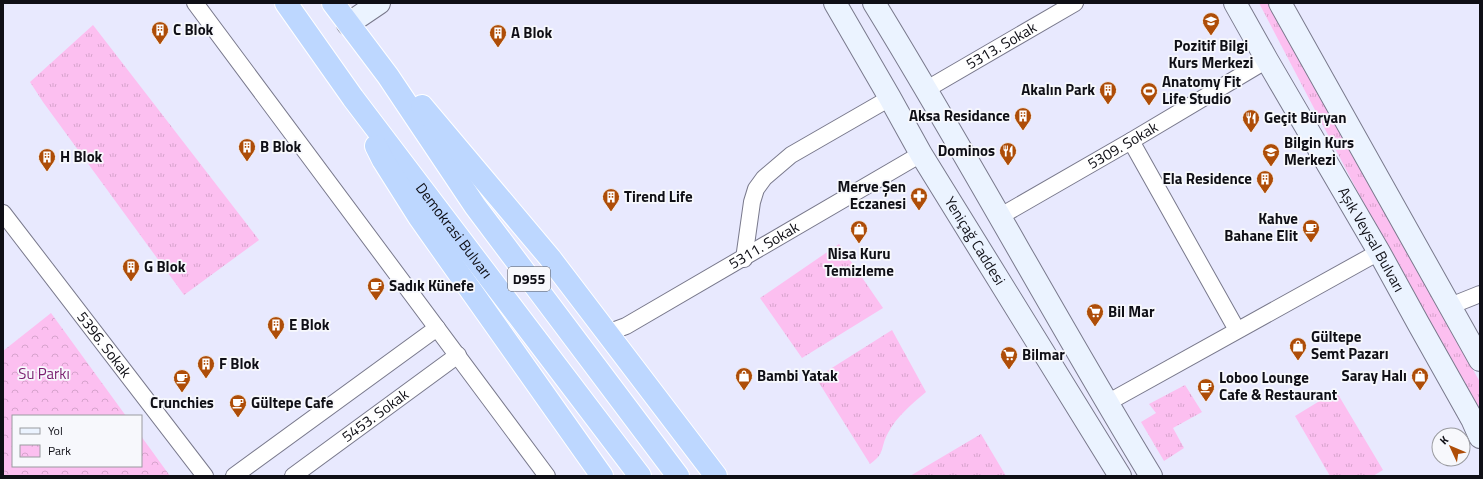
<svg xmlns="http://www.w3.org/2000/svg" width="1483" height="479" font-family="'Titillium Web',sans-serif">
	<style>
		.grass { fill: url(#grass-tufts) }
		.park { fill: url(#park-crowns) }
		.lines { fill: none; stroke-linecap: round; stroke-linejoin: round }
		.street-casing { stroke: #79798c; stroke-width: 18 }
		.secondary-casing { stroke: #79798c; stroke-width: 24 }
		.highway-casing { stroke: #fff; stroke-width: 24 }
		.street { stroke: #fff; stroke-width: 16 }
		.secondary { stroke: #ebf3ff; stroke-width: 22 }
		.highway { stroke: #bdd7ff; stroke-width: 22 }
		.labels { text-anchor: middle; stroke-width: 3.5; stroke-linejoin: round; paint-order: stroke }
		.shield { fill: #f7f8fc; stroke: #55555b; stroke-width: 1 }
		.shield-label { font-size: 14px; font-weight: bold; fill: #0f0f16 }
		.poi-label { font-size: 15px; font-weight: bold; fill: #0f0f16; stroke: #f7f8fc; text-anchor: start }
		.street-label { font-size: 15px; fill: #0f0f16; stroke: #f7f8fc }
		.park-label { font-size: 15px; fill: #7a1e6f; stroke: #f7f8fc }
	</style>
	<defs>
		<pattern id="grass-tufts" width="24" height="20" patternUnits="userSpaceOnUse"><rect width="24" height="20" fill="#fcbff0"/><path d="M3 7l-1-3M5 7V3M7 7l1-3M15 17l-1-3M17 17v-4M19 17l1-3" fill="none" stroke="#d7a3cd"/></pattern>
		<pattern id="park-crowns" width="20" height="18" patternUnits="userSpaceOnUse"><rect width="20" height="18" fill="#fcbff0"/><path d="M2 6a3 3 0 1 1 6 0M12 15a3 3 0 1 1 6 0" fill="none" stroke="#d7a3cd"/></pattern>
	</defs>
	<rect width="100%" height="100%" fill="#e8e9fe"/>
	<!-- grass -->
	<path class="grass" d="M1259,3H1270L1384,212L1480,382V415L1373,221Z
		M93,25L259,240L184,295L43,102L30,82Z
		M839,244L883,308L802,358L760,298Z
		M892,330L926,392C912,404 897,416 888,433C880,447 886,453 870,464L816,378Z
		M1185,385L1202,412L1173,428L1184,448L1164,461L1141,422L1156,413L1149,404Z
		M1336,391L1383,470L1373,476H1330L1295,416Z
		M981,434L1006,476H910Z"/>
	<!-- park -->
	<path class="park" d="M51,313L126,416H13V466H141V436L170,476H3V351Z"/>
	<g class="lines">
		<!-- street casing -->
		<g class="street-casing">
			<g id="street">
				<path d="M195,3L547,476"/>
				<path id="s1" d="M927,89L1075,3"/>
				<path d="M1131,141L1237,330"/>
				<path id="s2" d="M3,213L205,476"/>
				<path id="s3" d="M999,217L1131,141L1267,60"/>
				<path d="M744,259L752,202L756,189L764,178L791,155L890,98"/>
				<path d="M1450,306L1480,294"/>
				<path id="s4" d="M607,333L626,326L921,154"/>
				<path d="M1107,403L1379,252"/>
				<path d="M234,476L437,328"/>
				<path id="s5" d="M293,476L458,355"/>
			</g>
		</g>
		<!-- secondary casing -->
		<g class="secondary-casing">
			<g id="secondary">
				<path id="s6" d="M835,3L890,98L921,154L1120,476"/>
				<path d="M874,3C970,159 1056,320 1151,476"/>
				<path id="s7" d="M1235,3L1267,60L1379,252L1418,323L1472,419L1480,437"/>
				<path d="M1280,3L1480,360"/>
				<path d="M348,24L379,3"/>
			</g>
		</g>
		<!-- highway casing -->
		<g class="highway-casing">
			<g id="highway">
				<path id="s8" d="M286,3L353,98L640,476"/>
				<path d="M333,3L388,76L475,206L678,476"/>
				<path d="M422,106L550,258L716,476"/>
				<path d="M376,146L383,160L419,217L602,476"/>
			</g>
		</g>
		<!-- street -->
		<use href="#street" class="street"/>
		<!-- secondary -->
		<use href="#secondary" class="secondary"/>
		<!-- highway -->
		<use href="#highway" class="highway"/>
	</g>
	<!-- icons -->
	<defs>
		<g id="school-pin" transform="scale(0.9)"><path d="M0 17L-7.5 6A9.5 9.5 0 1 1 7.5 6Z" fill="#ae4d08" stroke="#f7f8fc"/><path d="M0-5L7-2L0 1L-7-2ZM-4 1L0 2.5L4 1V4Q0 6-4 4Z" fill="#fff"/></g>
		<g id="building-pin" transform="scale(0.9)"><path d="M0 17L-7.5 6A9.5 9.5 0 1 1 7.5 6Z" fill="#ae4d08" stroke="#f7f8fc"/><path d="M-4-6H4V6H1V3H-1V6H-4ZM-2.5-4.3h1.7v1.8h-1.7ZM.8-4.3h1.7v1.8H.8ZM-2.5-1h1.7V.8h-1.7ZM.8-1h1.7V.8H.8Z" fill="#fff"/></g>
		<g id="stadium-pin" transform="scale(0.9)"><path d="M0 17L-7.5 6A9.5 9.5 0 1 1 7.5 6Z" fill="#ae4d08" stroke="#f7f8fc"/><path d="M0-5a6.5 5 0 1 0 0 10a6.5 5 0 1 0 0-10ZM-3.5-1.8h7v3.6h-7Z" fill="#fff"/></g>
		<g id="restaurant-pin" transform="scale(0.9)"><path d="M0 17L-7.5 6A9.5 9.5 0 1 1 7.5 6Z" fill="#ae4d08" stroke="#f7f8fc"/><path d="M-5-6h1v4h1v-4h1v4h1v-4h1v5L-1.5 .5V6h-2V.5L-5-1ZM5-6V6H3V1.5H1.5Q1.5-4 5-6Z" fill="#fff"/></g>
		<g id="pharmacy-pin" transform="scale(0.9)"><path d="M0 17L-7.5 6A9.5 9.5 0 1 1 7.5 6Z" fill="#ae4d08" stroke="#f7f8fc"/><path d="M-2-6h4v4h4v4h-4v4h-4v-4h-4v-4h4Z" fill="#fff"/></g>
		<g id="cafe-pin" transform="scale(0.9)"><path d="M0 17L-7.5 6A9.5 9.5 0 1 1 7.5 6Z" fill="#ae4d08" stroke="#f7f8fc"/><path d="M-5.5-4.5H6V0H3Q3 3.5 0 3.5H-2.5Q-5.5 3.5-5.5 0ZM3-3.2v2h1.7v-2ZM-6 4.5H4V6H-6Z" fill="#fff"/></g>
		<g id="shop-pin" transform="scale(0.9)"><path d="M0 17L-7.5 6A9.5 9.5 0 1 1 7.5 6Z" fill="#ae4d08" stroke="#f7f8fc"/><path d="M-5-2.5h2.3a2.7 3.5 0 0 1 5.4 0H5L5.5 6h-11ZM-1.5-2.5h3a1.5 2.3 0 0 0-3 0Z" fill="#fff"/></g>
		<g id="supermarket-pin" transform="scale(0.9)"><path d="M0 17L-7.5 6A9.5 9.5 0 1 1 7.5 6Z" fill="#ae4d08" stroke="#f7f8fc"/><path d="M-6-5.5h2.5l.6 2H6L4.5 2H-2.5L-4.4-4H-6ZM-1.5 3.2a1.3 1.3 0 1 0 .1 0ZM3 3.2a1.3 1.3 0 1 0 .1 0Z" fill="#fff"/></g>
	</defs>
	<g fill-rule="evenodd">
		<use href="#school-pin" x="1211" y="21"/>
		<use href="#building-pin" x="160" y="30"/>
		<use href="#building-pin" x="498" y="33"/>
		<use href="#building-pin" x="1108" y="90"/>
		<use href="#stadium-pin" x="1149" y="91"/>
		<use href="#building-pin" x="1023" y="116"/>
		<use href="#restaurant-pin" x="1251" y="118"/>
		<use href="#building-pin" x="247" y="147"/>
		<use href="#restaurant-pin" x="1008" y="151"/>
		<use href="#school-pin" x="1271" y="152"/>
		<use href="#building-pin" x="47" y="157"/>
		<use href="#building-pin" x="1265" y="179"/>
		<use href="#pharmacy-pin" x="919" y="196"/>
		<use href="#building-pin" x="611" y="197"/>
		<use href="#cafe-pin" x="1311" y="228"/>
		<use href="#shop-pin" x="859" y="229"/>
		<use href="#building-pin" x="131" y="267"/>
		<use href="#cafe-pin" x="376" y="286"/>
		<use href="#supermarket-pin" x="1095" y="312"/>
		<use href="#building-pin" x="276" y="325"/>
		<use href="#shop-pin" x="1298" y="346"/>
		<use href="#supermarket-pin" x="1009" y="355"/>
		<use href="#building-pin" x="206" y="364"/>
		<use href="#shop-pin" x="744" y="376"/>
		<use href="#shop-pin" x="1420" y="376"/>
		<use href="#cafe-pin" x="182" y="378"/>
		<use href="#cafe-pin" x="1206" y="387"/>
		<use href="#cafe-pin" x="238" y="403"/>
	</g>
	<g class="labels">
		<!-- shield labels -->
		<rect class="shield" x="508" y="267" width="42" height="24" rx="3"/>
		<g class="shield-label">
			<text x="529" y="284">D955</text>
		</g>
		<!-- poi labels -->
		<g class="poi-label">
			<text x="173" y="35">C Blok</text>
			<text x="511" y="38">A Blok</text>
			<text x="1211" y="51" text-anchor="middle">Pozitif Bilgi<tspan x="1211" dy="17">Kurs Merkezi</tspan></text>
			<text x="1162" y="87">Anatomy Fit<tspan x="1162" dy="17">Life Studio</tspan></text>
			<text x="1095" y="95" text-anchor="end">Akalın Park</text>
			<text x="1010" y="121" text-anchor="end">Aksa Residance</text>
			<text x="1264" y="123">Geçit Büryan</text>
			<text x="1284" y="148">Bilgin Kurs<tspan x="1284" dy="17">Merkezi</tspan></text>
			<text x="260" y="152">B Blok</text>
			<text x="995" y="156" text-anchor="end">Dominos</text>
			<text x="60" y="162">H Blok</text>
			<text x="1252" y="184" text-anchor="end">Ela Residence</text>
			<text x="906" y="192" text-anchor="end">Merve Şen<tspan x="906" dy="17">Eczanesi</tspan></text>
			<text x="624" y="202">Tirend Life</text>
			<text x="1298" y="224" text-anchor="end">Kahve<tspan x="1298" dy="17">Bahane Elit</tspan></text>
			<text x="859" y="259" text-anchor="middle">Nisa Kuru<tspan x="859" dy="17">Temizleme</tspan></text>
			<text x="144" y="272">G Blok</text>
			<text x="389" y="291">Sadık Künefe</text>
			<text x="1108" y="317">Bil Mar</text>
			<text x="289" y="330">E Blok</text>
			<text x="1311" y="342">Gültepe<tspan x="1311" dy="17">Semt Pazarı</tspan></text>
			<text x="1022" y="360">Bilmar</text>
			<text x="219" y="369">F Blok</text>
			<text x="757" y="381">Bambi Yatak</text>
			<text x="1407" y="381" text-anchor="end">Saray Halı</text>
			<text x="1219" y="383">Loboo Lounge<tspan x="1219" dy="17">Cafe &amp; Restaurant</tspan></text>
			<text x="182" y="408" text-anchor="middle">Crunchies</text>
			<text x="251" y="408">Gültepe Cafe</text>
		</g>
		<!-- street labels -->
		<g class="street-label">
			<text dy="5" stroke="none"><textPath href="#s1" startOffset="86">5313. Sokak</textPath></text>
			<text dy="5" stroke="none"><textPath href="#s3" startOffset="143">5309. Sokak</textPath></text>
			<text dy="5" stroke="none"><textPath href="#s8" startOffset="283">Demokrasi Bulvarı</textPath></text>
			<text dy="5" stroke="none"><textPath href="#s7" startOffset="273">Aşık Veysal Bulvarı</textPath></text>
			<text dy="5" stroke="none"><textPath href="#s6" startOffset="276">Yeniçağ Caddesi</textPath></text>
			<text dy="5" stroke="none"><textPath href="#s4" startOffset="180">5311. Sokak</textPath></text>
			<text dy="5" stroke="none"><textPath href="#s2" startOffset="166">5396. Sokak</textPath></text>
			<text dy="5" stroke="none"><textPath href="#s5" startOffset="102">5453. Sokak</textPath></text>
		</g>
		<!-- park labels -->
		<g class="park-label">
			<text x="44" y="379">Su Parkı</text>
		</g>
	</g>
	<!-- border -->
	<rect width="1483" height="479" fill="none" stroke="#0f0f16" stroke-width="8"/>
	<!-- legend -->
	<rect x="12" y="415" width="130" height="52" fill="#f7f8fc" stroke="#9a9ba0"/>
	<rect x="20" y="428" width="20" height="6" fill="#ebf3ff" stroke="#9a9ba0"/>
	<text x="48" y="435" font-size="12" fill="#0f0f16">Yol</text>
	<rect x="20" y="445" width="20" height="12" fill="url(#park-crowns)" stroke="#9a9ba0"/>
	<text x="48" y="455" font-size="12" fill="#0f0f16">Park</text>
	<!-- north arrow -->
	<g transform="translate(1451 447) rotate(314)"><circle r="19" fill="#f7f8fc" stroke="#9a9ba0"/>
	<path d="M0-3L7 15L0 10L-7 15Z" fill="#ae4d08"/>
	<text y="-6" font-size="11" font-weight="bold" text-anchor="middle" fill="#0f0f16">K</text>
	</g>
</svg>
